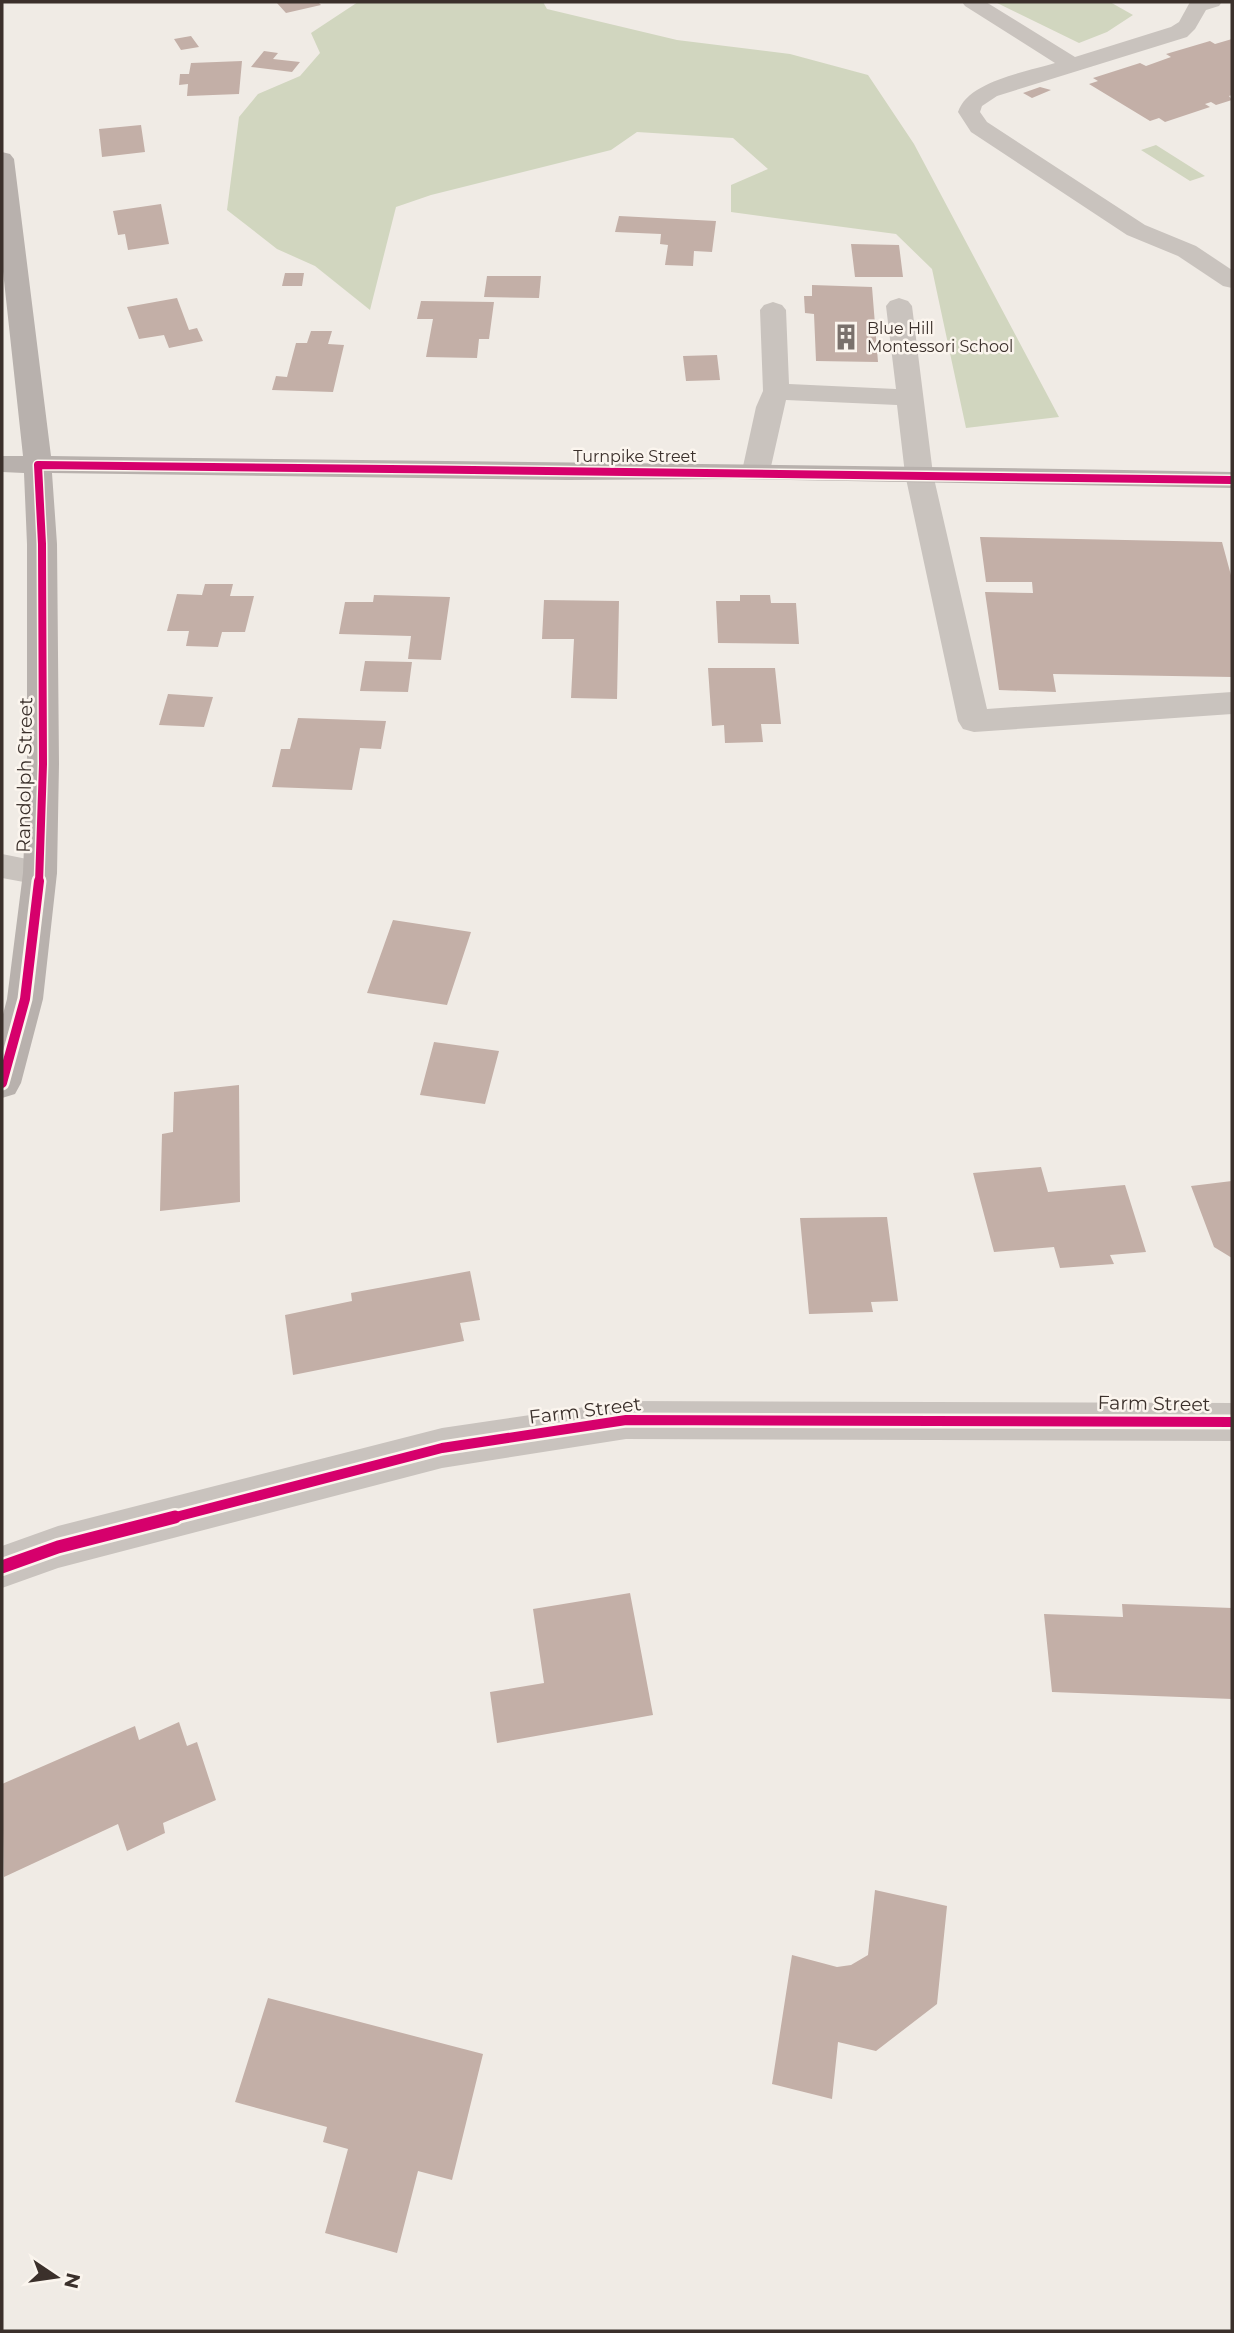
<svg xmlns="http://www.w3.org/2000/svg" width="1234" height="2333" font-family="Montserrat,sans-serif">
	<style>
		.green { fill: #d1d6bf }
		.building { fill: #c3afa7 }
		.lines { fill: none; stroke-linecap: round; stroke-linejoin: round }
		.minor { fill: #c9c3be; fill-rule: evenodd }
		.major { fill: #b8b1ad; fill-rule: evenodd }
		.cycleway-far2-casing { stroke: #fbf5ee; stroke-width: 11 }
		.cycleway-far1-casing { stroke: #fbf5ee; stroke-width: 15 }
		.cycleway-casing { stroke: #fbf5ee; stroke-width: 18 }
		.cycleway-far2 { stroke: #d6006c; stroke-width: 8 }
		.cycleway-far1 { stroke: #d6006c; stroke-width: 10 }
		.cycleway { stroke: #d6006c; stroke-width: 13 }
		.labels { text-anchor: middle; stroke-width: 5; stroke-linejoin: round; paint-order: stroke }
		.far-poi-label { font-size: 16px; fill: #3b302b; stroke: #fbf5ee; text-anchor: start }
		.far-street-label { font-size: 16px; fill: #3b302b; stroke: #fbf5ee }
		.street-label { font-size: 19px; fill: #3b302b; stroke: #fbf5ee }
	</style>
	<rect width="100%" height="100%" fill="#f0ebe5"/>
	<!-- green -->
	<path class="green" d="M358,2H543L547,9L677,40L790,54L868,75L914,144L1059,417L966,428L932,269L896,234L731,212V185L768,169L733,138L637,132L611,150L431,195L396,207L370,310L315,266L277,249L227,210L239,117L258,94L300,76L320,53L311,33Z
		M995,2H1110L1133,15L1107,32L1079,43Z
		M1156,145L1205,176L1190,181L1141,150Z"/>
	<!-- building -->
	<path class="building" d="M276,2H318L321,5L286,13Z
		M191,36L199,47L181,50L174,39Z
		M1232,39V95L1229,96L1232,100L1216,105L1211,102L1205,104L1210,107L1165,122L1159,118L1150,121L1089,84L1098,81L1093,78L1140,63L1146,66L1171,57L1166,54L1210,41L1215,44Z
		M264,51L278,53L273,59L300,62L292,72L251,67Z
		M242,61L239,94L187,96L188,84L179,85L180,74H189L191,63Z
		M1040,87L1051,90L1032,98L1023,93Z
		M141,125L145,152L102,157L99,129Z
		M161,204L169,244L128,250L125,234L118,235L113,211Z
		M619,216L716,221L712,252L694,251L693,266L665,265L668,245L660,244L661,234L615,232Z
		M851,244L899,245L903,277H855Z
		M285,273H304L302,286H282Z
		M487,276H541L539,298L484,297Z
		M812,285L872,287L878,362L816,361L814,314L805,313L804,296H812Z
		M177,298L189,330L197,328L203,341L169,348L164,335L139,339L127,307Z
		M421,301L494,302L489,339H479L477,358L426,357L433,319H417Z
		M311,331H332L328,344L344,345L333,392L272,390L276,376L287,377L296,343H307Z
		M717,355L720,380L686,381L683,356Z
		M980,537L1222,542L1232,579V677L1053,674L1056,692L999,690L985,592L1033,593L1032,582H986Z
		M205,584H233L230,596H254L245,632H222L218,647L186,646L189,631H167L177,594L202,595Z
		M374,595L450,597L441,660L408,659L411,636L339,634L345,602H373Z
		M740,595H770L771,603H796L799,644L718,643L716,601H740Z
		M544,600L619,601L617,699L571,698L574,639H542Z
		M365,661L412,662L408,692L360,691Z
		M708,668H775L781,724H761L763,742L725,743L724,725L712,726Z
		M168,694L213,697L204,727L159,725Z
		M298,718L386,721L381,749L360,748L352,790L272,787L281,749H290Z
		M393,920L471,932L447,1005L367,993Z
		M434,1042L499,1051L485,1104L420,1095Z
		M239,1085L240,1202L160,1211L162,1134L173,1132L174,1092Z
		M1041,1167L1048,1192L1125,1185L1146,1252L1110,1255L1114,1264L1060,1268L1054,1247L994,1252L973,1173Z
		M1232,1181V1258L1214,1247L1191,1186Z
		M887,1217L898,1301L871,1302L873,1312L809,1314L800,1218Z
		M470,1271L480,1320L460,1323L464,1341L293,1375L285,1315L352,1301L351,1293Z
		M630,1593L653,1715L497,1743L490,1692L544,1683L533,1609Z
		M1122,1604L1232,1608V1699L1052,1692L1044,1614L1123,1617Z
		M179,1722L187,1746L197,1742L216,1800L163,1823L165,1833L127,1851L118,1824L4,1877L2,1784L135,1726L139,1740Z
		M875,1890L947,1906L937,2004L876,2051L838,2042L832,2099L772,2084L792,1955L837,1967L851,1965L868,1955Z
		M268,1998L483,2054L452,2180L418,2171L397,2253L325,2233L348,2149L323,2142L327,2127L235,2102Z"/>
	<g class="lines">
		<!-- minor -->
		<path class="minor" d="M962,2H986L1075,57L1171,27L1179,22L1190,2H1222L1219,6L1206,10L1195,29L1187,37L997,96L982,106L980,112L987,122L1145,225L1196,246L1232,270V288L1223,286L1178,256L1127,235L971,132L958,112C968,81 1026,72 1055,63L965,6Z
			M899,298L908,301L912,306L933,474L987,709L1232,692V714L974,732L963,729L958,721L905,474L897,405L786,400L770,471L766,477L756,479L746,477L742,471L756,407L763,391L760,310L764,305L773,302L782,305L786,310L789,384L896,389L886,306L890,301Z
			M2,854L52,864L57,873L52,882L40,885L2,878Z
			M626,1401L1232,1403V1441L626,1439L442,1468L58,1568L2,1588V1546L58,1526L442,1428Z"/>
		<!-- major -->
		<path class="major" d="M2,152L10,154L14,159L51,456C445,462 838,464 1232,472V488L737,479L567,480L52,473L57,544L59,764L57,873L43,999L21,1083L15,1094L2,1098V1018L7,999L23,873L27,764V544L24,473L2,472V456H23L2,262Z"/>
		<!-- cycleway-far2 casing -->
		<g class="cycleway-far2-casing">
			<path id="cycleway-far2" d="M39,883L43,764L42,544L38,465C436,470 834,473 1232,480"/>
		</g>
		<!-- cycleway-far1 casing -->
		<g class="cycleway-far1-casing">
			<path id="cycleway-far1" d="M2,1083L25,999L39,881
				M168,1519L442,1448L626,1420L1232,1422"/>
		</g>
		<!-- cycleway casing -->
		<g class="cycleway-casing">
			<path id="cycleway" d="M2,1567L58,1547L175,1517"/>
		</g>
		<!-- cycleway-far2 -->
		<use href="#cycleway-far2" class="cycleway-far2"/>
		<!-- cycleway-far1 -->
		<use href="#cycleway-far1" class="cycleway-far1"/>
		<!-- cycleway -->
		<use href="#cycleway" class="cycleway"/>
	</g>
	<!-- icons -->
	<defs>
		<g id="building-bare" transform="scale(2.1)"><path d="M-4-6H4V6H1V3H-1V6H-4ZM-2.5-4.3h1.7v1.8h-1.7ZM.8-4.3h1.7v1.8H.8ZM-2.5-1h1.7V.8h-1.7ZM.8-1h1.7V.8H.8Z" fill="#7a716c" stroke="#fbf5ee" stroke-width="2.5" paint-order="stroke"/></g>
	</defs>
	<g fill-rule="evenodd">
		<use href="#building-bare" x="846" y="337"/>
	</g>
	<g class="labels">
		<!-- far-poi labels -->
		<g class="far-poi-label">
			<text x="867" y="334">Blue Hill<tspan x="867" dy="18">Montessori School</tspan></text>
		</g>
		<!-- far-street labels -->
		<g class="far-street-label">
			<text x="635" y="462">Turnpike Street</text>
		</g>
		<!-- street labels -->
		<g class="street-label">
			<text transform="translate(24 775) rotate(-89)" y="7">Randolph Street</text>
			<text transform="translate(1154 1403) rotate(1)" y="7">Farm Street</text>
			<text transform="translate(585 1410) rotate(-7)" y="7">Farm Street</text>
		</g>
	</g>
	<!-- border -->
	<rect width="1234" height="2333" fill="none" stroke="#3b302b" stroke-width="7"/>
	<!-- north arrow -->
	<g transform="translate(56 2277) rotate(103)" stroke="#fbf5ee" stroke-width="5" paint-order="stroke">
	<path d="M0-5L12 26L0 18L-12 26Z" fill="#3b302b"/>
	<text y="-10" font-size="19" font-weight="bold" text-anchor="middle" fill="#3b302b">N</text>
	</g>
</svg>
